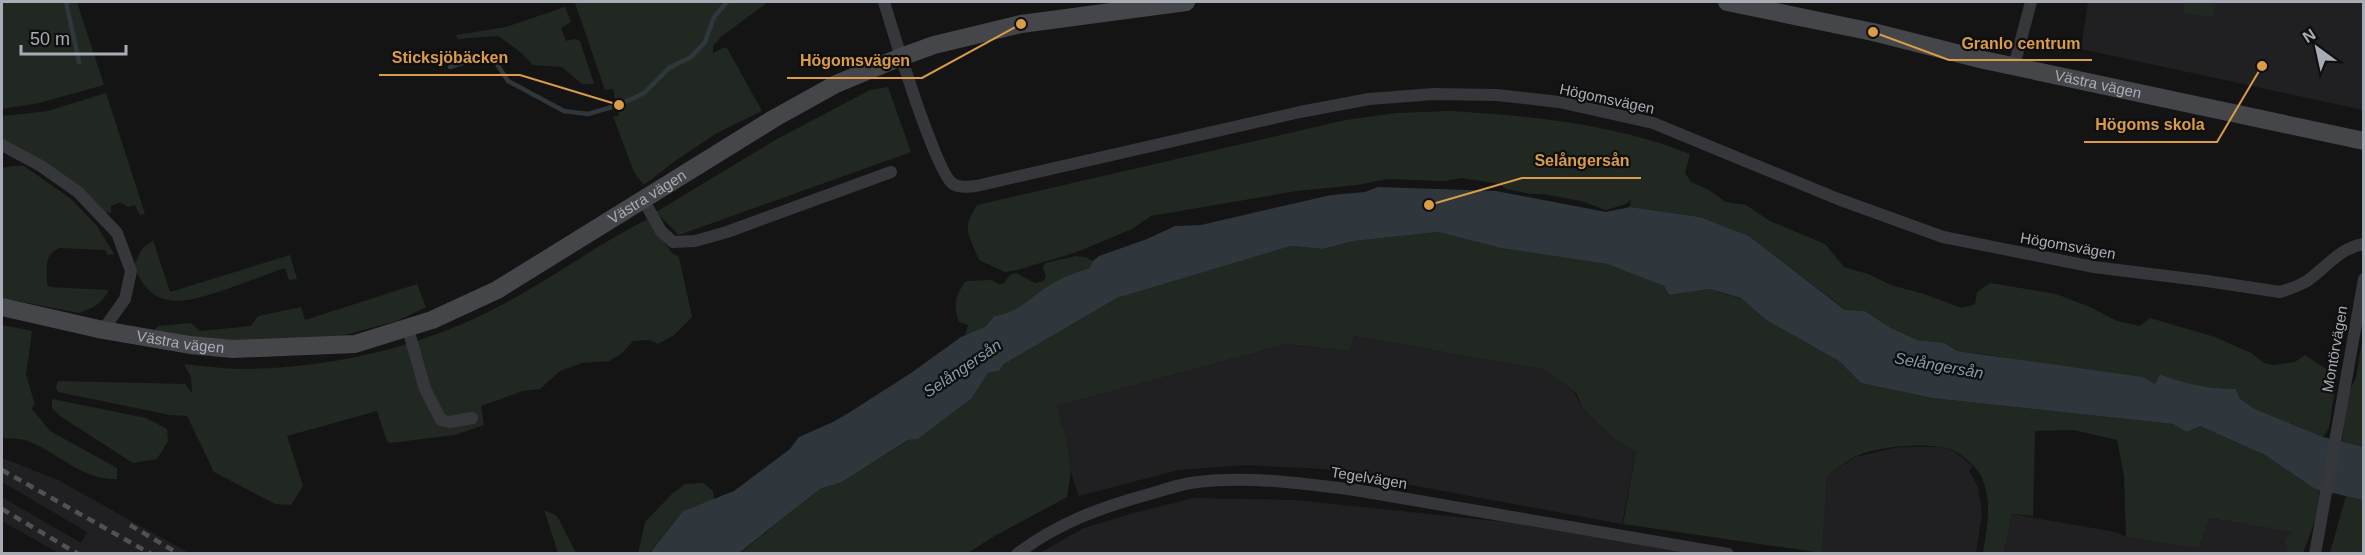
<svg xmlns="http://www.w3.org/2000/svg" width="2365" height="555" font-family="Helvetica,sans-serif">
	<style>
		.built { fill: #202022 }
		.green { fill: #212821 }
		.water { fill: #2f373c }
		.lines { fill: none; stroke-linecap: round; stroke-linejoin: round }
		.stream { stroke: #2f373c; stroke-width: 4.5 }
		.street { stroke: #36373a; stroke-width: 12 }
		.secondary { stroke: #44464a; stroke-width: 18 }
		.rail { stroke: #4f5155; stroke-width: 4.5; stroke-dasharray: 8 6; stroke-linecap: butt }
		.labels { text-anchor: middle; stroke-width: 4.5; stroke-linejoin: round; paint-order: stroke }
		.street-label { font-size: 15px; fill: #a8acb4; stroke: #0f0f10 }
		.water-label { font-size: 16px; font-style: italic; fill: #839bab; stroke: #0f0f10 }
		.leader { fill: none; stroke: #da9c48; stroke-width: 2 }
		.callout-dot { fill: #da9c48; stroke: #0f0f10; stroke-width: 2 }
		.callout-label { font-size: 16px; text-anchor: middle; font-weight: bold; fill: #da9c48; stroke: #0f0f10; stroke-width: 4.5; stroke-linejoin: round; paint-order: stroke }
	</style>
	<rect width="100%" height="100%" fill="#141415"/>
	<!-- built -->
	<path class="built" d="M2088,2H2363V110L2081,49Z
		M1354,336L1546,370L1573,391L1584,410L1614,439L1636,452L1622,524L1324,469L1247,465L1178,470L1079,496L1071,472L1067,441L1057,406L1287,344L1349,351Z
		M1899,447H1939L1952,450L1973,466L1969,471L1978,487L1982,513L1976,553L1822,554L1827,476L1855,457Z
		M2,458L58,480L189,553H58L2,521V497L81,543L87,532L2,482Z
		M1193,498L1295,500L1505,522L1692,553L1038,554L1084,528L1130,514Z
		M2012,514L2116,532L2126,537L2200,547L2208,518L2294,532L2289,553L2004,554Z"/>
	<!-- green -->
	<path class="green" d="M2,2H77L104,85L39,103L2,109Z
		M584,2H768L722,36L713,46V53L723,48H727L762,111L717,133L675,161L644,185L634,172L613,116H619L613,89L605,90L575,3Z
		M2185,2H2216L2213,17L2183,13Z
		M565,7L571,22L561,28L566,41L574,39L580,41L594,84H582L562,67L532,65C524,53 509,44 498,36L458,39L456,35L506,27Z
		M888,87L911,152L679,235L656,212L777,139L870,90Z
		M106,93L145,214L140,215L135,205L128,207L120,202L111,206V213L103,212L26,152L2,139V116L48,111Z
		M1451,111C1532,116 1614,124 1690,154L1685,173L1691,182L1709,190L1726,202L1746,205L1770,221L1825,244L1844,267L1868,274L1891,285L1924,294L1962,308L1975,304L1977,292L1990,283L2056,294L2090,307L2117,321L2140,326L2150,318L2215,337L2251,353L2264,363L2273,365L2295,362L2305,355L2337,376L2329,428L2323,437L2255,409L2240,399L2236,389C2209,389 2185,384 2160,374L2155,384L1990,355L1957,351L1946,343L1917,340L1889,327L1865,311L1846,310L1749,236L1700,217L1630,207L1631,199L1626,204L1606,210L1581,201L1543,194H1531L1506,189L1500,184L1462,178L1444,181L1387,179L1357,185L1297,191L1151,216L1132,229L1077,252L1017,270L1005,272L979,260C969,234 961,230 977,205L1346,120L1396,113Z
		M13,166H24L71,199L97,226L114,254L107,255L106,250L60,248C43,254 47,270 47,285L50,287L109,290C102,304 93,308 79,313L2,298V168Z
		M648,219L672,253L679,257L692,317L674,335L658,344L650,340L633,341L621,354L609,361L582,363L560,371L540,389L523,391L481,406L484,425L455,435L390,443L387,441L377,411L287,436L303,486L291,505L275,504L214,472L187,416L170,415L58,392L56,387L58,381L185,384L192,393L191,377L184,364C204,366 224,369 244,369C326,368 411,350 486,313C542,286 592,247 648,219Z
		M1438,232L1501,248L1607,264L1664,286L1669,295L1710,289L1742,299L1766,320L1839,361L1861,383L1932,398L2173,424L2187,432L2200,426L2265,455L2315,489L2320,490L2315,520L2303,553H2288L2285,540L2293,532L2209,518L2199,548L2126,537L2124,476L2117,440L2074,430L2035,431L2033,516L2012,514L2004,553H1983C1987,528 1993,501 1981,476C1976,466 1961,453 1950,449C1925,442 1877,446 1854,457C1845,462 1836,470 1827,476L1822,553L1623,524L1636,452L1614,439L1584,410L1576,393L1546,370L1354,336L1349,351L1287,344L1057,406L1067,441L1071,472L1067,497L991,538L968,553L739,554L820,489L842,482L909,440L918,439L972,398L988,373L999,371L1004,364L1117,298L1291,246L1323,249L1354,241Z
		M153,240L170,292L290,255L297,279L289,280L285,268C266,275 246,282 227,289C188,302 152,315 134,265L142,249Z
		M1076,256L1085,257L1093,261L1090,268C1056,279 1029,311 994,316L986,326L965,335L968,325L959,322C953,305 955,295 966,281L992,280L998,284H1003L1010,275L1016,273L1035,283L1044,281L1046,277L1043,267L1045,263Z
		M417,284L426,307L397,321L326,340L228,344L156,332L155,329L158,326L191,323L200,331L251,326L258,316L301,307L305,320Z
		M2,325L32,331L26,375L35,405L31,408L50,431L117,468V479C82,481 57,451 25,440C18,438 9,439 2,438Z
		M2363,336V447L2342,442L2348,394L2356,378Z
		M52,399L146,418L167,429L168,441L157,459L133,463L60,416L52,408Z
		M703,483L713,491L714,499L683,511L649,553L638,554L645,522L671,495L685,484Z
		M2346,496L2363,500V553H2330Z
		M544,510L557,516L576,553H558Z"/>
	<!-- water -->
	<path class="water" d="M1378,187L1496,191L1606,212L1630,207L1700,217L1749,236L1845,310L1865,311L1889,327L1917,340L1945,343L1957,351L2142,377L2155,384L2160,374C2185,384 2209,389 2236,389L2240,399L2255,409L2323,437L2363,447V500L2315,489L2265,455L2200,426L2187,432L2173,424L1932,398L1861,383L1839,361L1766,320L1741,298L1710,289L1669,295L1664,286L1607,264L1501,248L1438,232L1354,241L1323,249L1291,246L1117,298L1004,364L999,371L988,373L972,398L918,439L908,440L842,482L820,489L739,553L649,554L683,511L734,491L790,449L799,437L833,422L850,412L911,373L961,337L986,326L994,316C1018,313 1027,300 1047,287C1060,278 1075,273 1090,268L1093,261L1099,256L1147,239L1175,226L1201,225L1331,195L1365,192Z"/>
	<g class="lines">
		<!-- stream -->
		<path class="stream" d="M66,2L79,62
			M450,67L474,59L495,61L508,81L564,111L588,114L619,105L644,93L669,68L691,57L705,42L714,17L727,2"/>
		<!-- street -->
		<path class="street" d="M884,2C892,29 936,173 953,184C960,188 969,187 976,186L1300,112L1369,99L1434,94L1497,95L1559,102L1653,123L1838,199L1943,237L2094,267L2207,281L2280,292C2289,289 2299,286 2307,281C2326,268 2339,248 2364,244
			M2014,66L2031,2
			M2,145L41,166L78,192L117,233L131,271L125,299L103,330
			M644,201L661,231L673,242L695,241L727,232L891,172
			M408,329L425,389L441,420L450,422L472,418
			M1017,554C1056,524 1099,508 1146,495C1160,491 1175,486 1190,483C1244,475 1301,483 1355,490L1728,554
			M2315,554L2364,279"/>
		<!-- secondary -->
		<g class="secondary">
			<path id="s1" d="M1727,2L1873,32L1984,60L2364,141"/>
			<path id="s2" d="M2,307L103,330L190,345L233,349L355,344L432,320L497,290L773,119L836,84L901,57L934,45L1021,24L1186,2"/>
		</g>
		<!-- rail -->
		<path class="rail" d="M2,470L151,554
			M2,509L78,554
			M130,525L179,554"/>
	</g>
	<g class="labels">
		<!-- street labels -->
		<g class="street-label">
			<text dy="5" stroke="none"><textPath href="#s1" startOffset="380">Västra vägen</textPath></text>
			<text transform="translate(1607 99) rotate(12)" y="5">Högomsvägen</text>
			<text dy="5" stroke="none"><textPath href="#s2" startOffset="686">Västra vägen</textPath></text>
			<text transform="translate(2068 246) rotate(10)" y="5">Högomsvägen</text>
			<text dy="5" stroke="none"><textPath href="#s2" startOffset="182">Västra vägen</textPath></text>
			<text transform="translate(2335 349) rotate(-80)" y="5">Montörvägen</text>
			<text transform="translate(1369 478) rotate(9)" y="5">Tegelvägen</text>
		</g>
		<!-- water labels -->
		<g class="water-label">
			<text transform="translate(1939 365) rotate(10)" y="6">Selångersån</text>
			<text transform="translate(962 368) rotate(-34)" y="6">Selångersån</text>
		</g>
	</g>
	<!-- callouts -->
	<path class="leader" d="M1873 32L1949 60H2092M619 105L520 75H379M1021 24L922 78H787M2262 66L2217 142H2084M1429 205L1522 178H1641"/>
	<g class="callout-dot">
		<circle cx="1873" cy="32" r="6"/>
		<circle cx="619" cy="105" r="6"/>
		<circle cx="1021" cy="24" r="6"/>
		<circle cx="2262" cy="66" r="6"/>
		<circle cx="1429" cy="205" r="6"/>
	</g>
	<g class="callout-label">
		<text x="2021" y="49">Granlo centrum</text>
		<text x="450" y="63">Sticksjöbäcken</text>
		<text x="855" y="66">Högomsvägen</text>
		<text x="2150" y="130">Högoms skola</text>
		<text x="1582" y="166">Selångersån</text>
	</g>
	<!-- border -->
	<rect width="2365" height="555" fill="none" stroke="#a8acb4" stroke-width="6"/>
	<!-- north arrow -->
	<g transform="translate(2317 48) rotate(327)" stroke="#0f0f10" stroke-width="4.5" paint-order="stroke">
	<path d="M0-4.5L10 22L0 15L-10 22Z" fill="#a8acb4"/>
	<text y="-9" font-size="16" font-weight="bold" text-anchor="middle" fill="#a8acb4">N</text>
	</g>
	<!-- scale -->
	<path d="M21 45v9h105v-9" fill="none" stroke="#a8acb4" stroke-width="3"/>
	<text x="30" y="45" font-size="18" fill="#a8acb4" stroke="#0f0f10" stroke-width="4.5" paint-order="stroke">50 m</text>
</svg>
